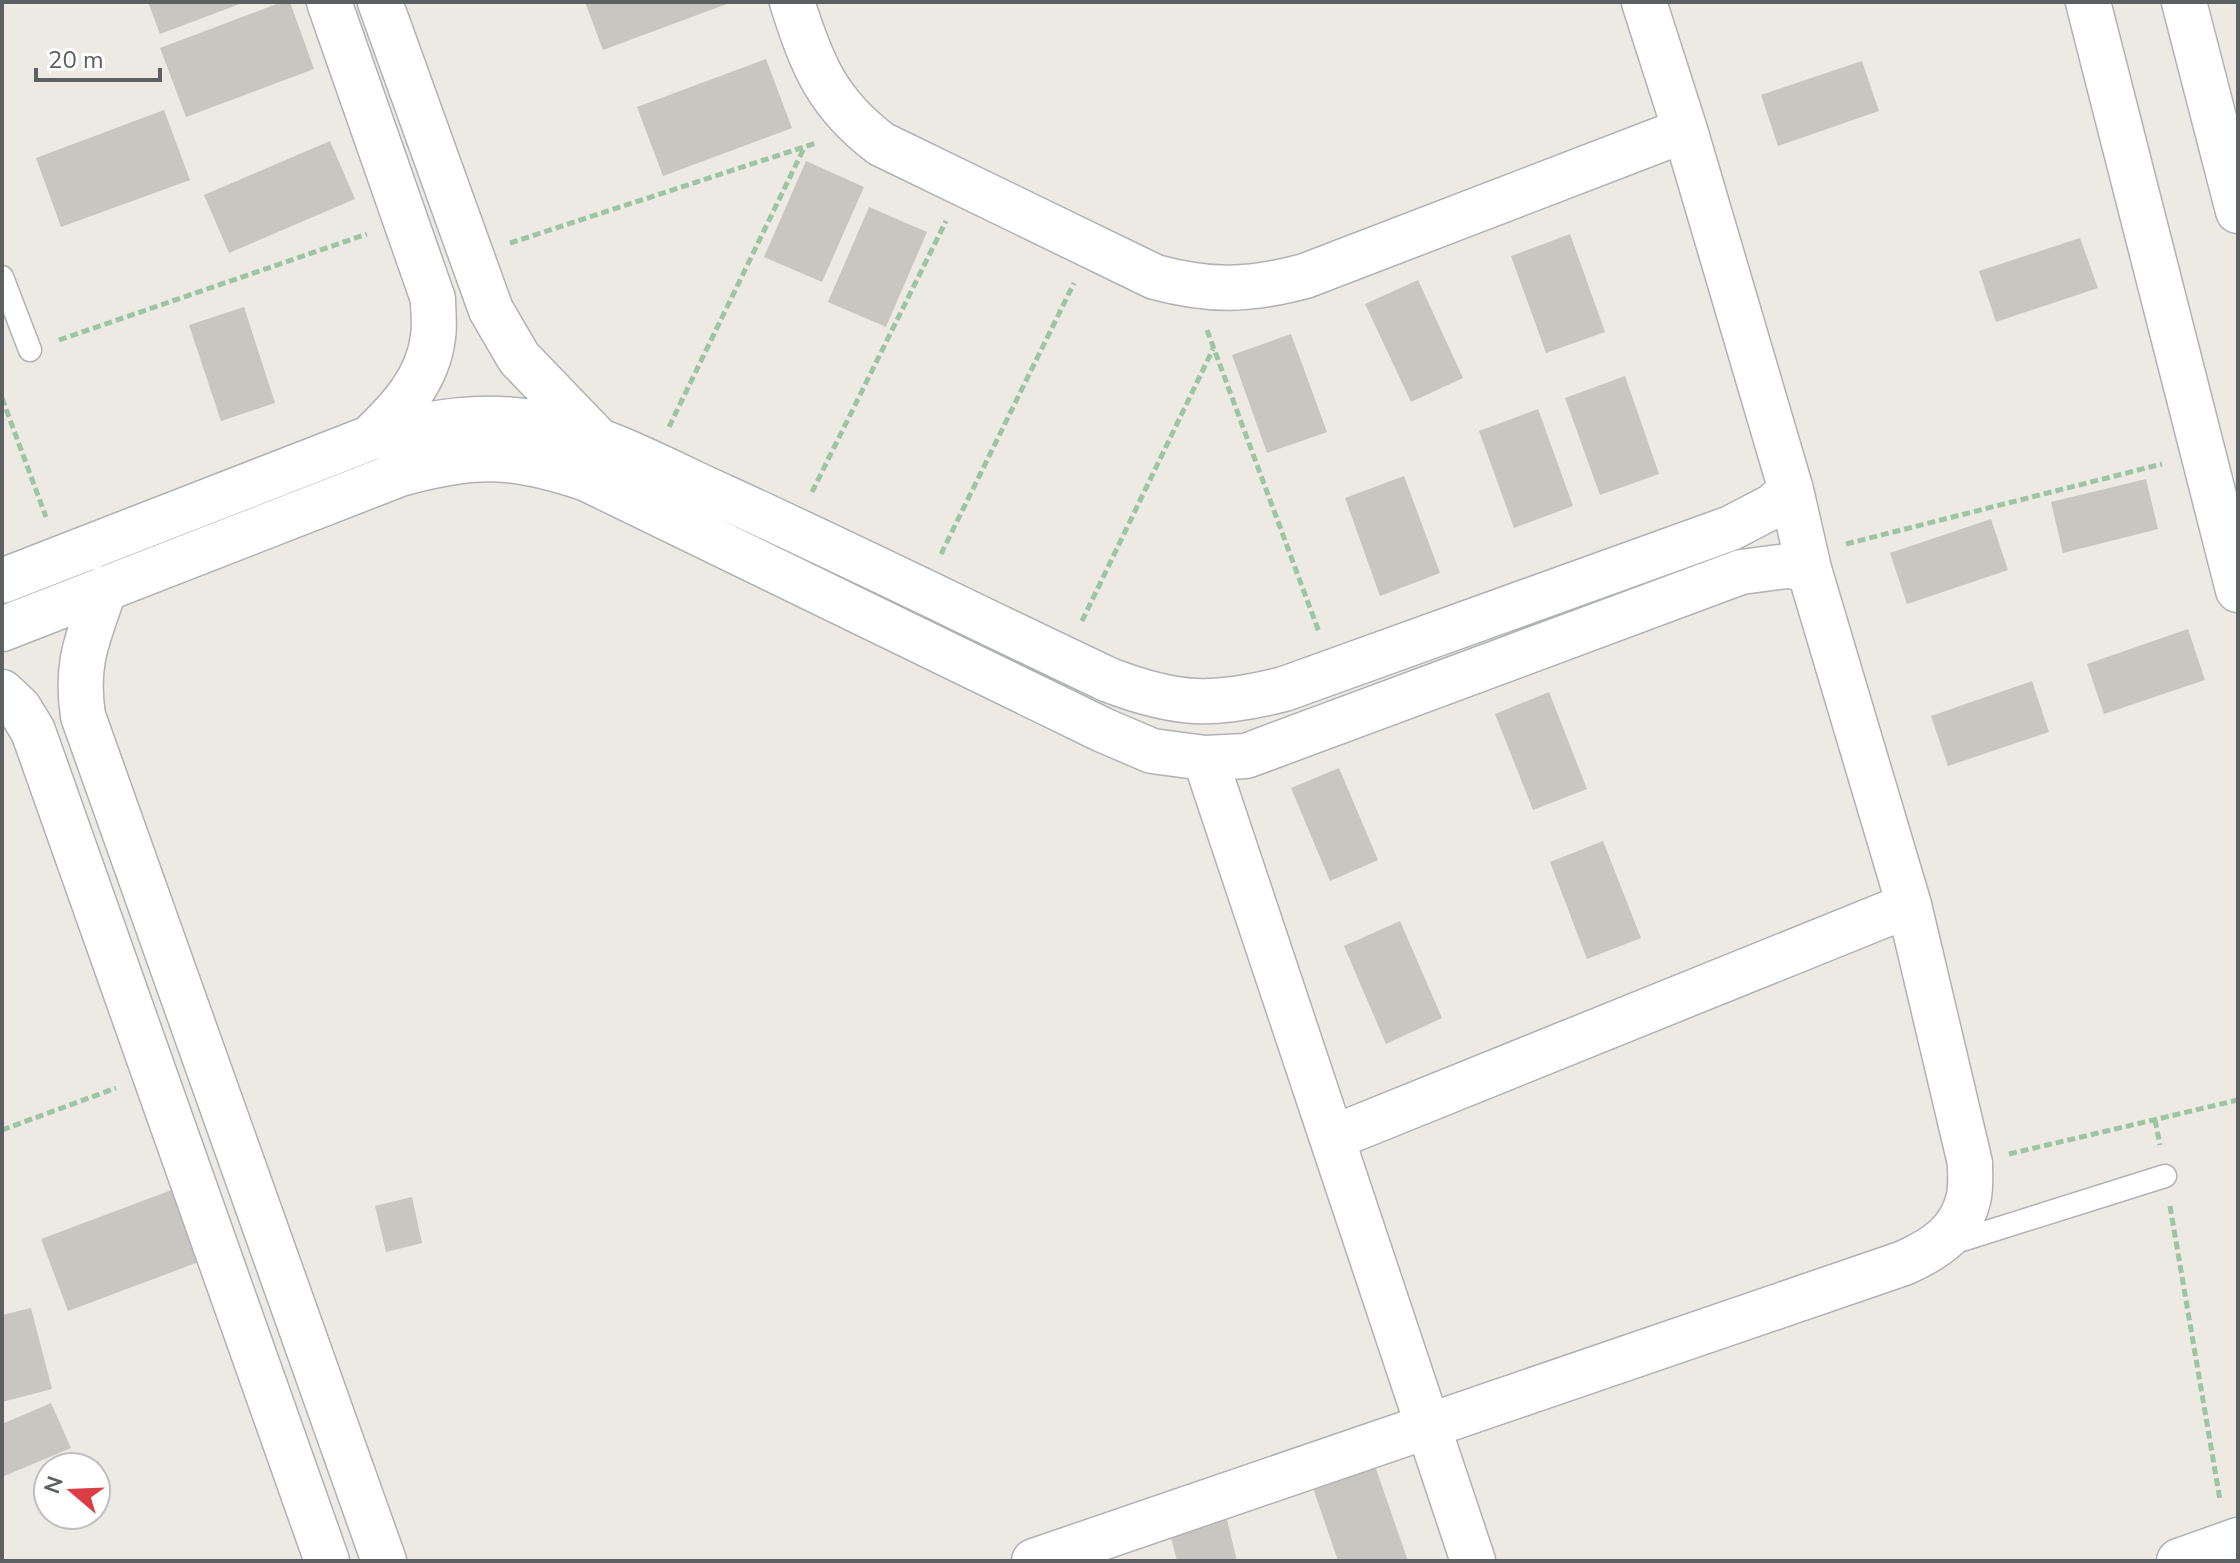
<svg xmlns="http://www.w3.org/2000/svg" width="2240" height="1563" font-family="'Nunito Sans',sans-serif">
	<style>
		.building { fill: #c9c5c0 }
		.lines { fill: none; stroke-linecap: round; stroke-linejoin: round }
		.lane-casing { stroke: #afb2b5; stroke-width: 25 }
		.street-casing { stroke: #afb2b5; stroke-width: 47 }
		.secondary-casing { stroke: #b0b4b8; stroke-width: 47 }
		.path { stroke: #9dc5a3; stroke-width: 5; stroke-dasharray: 8 4; stroke-linecap: butt }
		.lane { stroke: #fff; stroke-width: 22 }
		.street { stroke: #fff; stroke-width: 44 }
		.secondary { stroke: #fff; stroke-width: 44 }
	</style>
	<rect width="100%" height="100%" fill="#edeae4"/>
	<!-- building -->
	<path class="building" d="M148,2H245L160,34Z
		M282,2H290L314,69L186,117L160,48Z
		M585,2H732L603,50Z
		M766,59L792,128L663,176L637,107Z
		M1862,61L1879,111L1778,146L1761,95Z
		M164,110L190,180L61,227L36,158Z
		M330,141L355,199L229,253L204,195Z
		M806,161L864,187L822,282L764,257Z
		M869,207L927,232L886,327L828,302Z
		M1570,234L1605,332L1546,353L1511,256Z
		M2080,238L2098,288L1996,322L1979,271Z
		M1418,280L1463,378L1411,402L1365,304Z
		M244,307L275,403L221,421L189,325Z
		M1291,334L1327,432L1267,453L1232,355Z
		M1625,376L1659,474L1600,495L1565,398Z
		M1538,409L1573,506L1514,528L1479,431Z
		M1404,476L1440,573L1380,596L1345,498Z
		M2146,479L2158,529L2063,553L2051,502Z
		M1991,519L2008,570L1907,604L1890,553Z
		M2188,629L2205,680L2104,714L2087,664Z
		M2032,681L2049,732L1948,766L1931,716Z
		M1549,692L1587,789L1533,810L1495,714Z
		M1339,768L1378,860L1330,881L1291,788Z
		M1603,841L1641,938L1587,959L1550,862Z
		M1400,921L1442,1018L1386,1044L1344,946Z
		M177,1188L204,1260L68,1311L41,1239Z
		M412,1197L422,1243L386,1252L375,1206Z
		M31,1308L52,1389L2,1402V1315Z
		M51,1403L71,1448L2,1477V1424Z
		M1375,1466L1408,1561H1338L1313,1488Z
		M1223,1503L1237,1561H1177L1166,1517Z"/>
	<g class="lines">
		<!-- lane casing -->
		<g class="lane-casing">
			<path id="lane" d="M2,277L30,350
				M1949,1244L2165,1176"/>
		</g>
		<!-- street casing -->
		<g class="street-casing">
			<path id="street" d="M329,2L433,299C433,311 435,325 433,337C428,380 399,410 370,438
				M380,2L491,310L519,358L595,437
				M792,2C812,65 827,103 881,144L1155,277C1211,292 1249,291 1305,276L1685,130
				M2088,2L2238,590
				M2,581L370,438C428,422 484,412 544,424C607,438 666,471 724,497C853,556 980,619 1109,680C1177,706 1213,707 1284,689L1731,528L1773,506L1791,490
				M105,588C88,638 75,662 83,716L384,1561
				M2,629L400,474C475,453 513,454 587,479L1103,730L1152,751L1205,758L1246,756L1741,572L1787,566L1809,569
				M2,692L19,708L33,731L327,1561
				M1205,758L1473,1561
				M1332,1138L1909,905
				M1034,1561L1904,1263C1935,1249 1962,1232 1969,1196C1971,1186 1970,1173 1970,1163L1909,905L1809,569L1791,490L1685,130L1644,2
				M2179,1561L2238,1540"/>
		</g>
		<!-- secondary casing -->
		<g class="secondary-casing">
			<path id="secondary" d="M2184,2L2238,211"/>
		</g>
		<!-- path -->
		<path class="path" d="M510,243L816,143
			M1207,330L1319,632
			M59,340L367,234
			M2,398L46,517
			M669,427L804,148
			M812,492L946,221
			M1846,544L2162,464
			M941,554L1074,283
			M1082,621L1213,349
			M2155,1120L2160,1145
			M2,1130L116,1088
			M2009,1154L2238,1100
			M2170,1206L2220,1500"/>
		<!-- lane -->
		<use href="#lane" class="lane"/>
		<!-- street -->
		<use href="#street" class="street"/>
		<!-- secondary -->
		<use href="#secondary" class="secondary"/>
	</g>
	<!-- border -->
	<rect width="2240" height="1563" fill="none" stroke="#5c6063" stroke-width="8"/>
	<!-- north arrow -->
	<g transform="translate(72 1491) rotate(289)"><circle r="38" fill="#ffffff" stroke="#bebfc1" stroke-width="2"/>
	<path d="M0-6L14 30L0 20L-14 30Z" fill="#da3d44"/>
	<text y="-12" font-size="22" font-weight="bold" text-anchor="middle" fill="#5c6063">N</text>
	</g>
	<!-- scale -->
	<path d="M36 68v12h124v-12" fill="none" stroke="#5c6063" stroke-width="4"/>
	<text x="48" y="68" font-size="24" fill="#5c6063" stroke="#ffffff" stroke-width="6" paint-order="stroke">20 m</text>
</svg>
